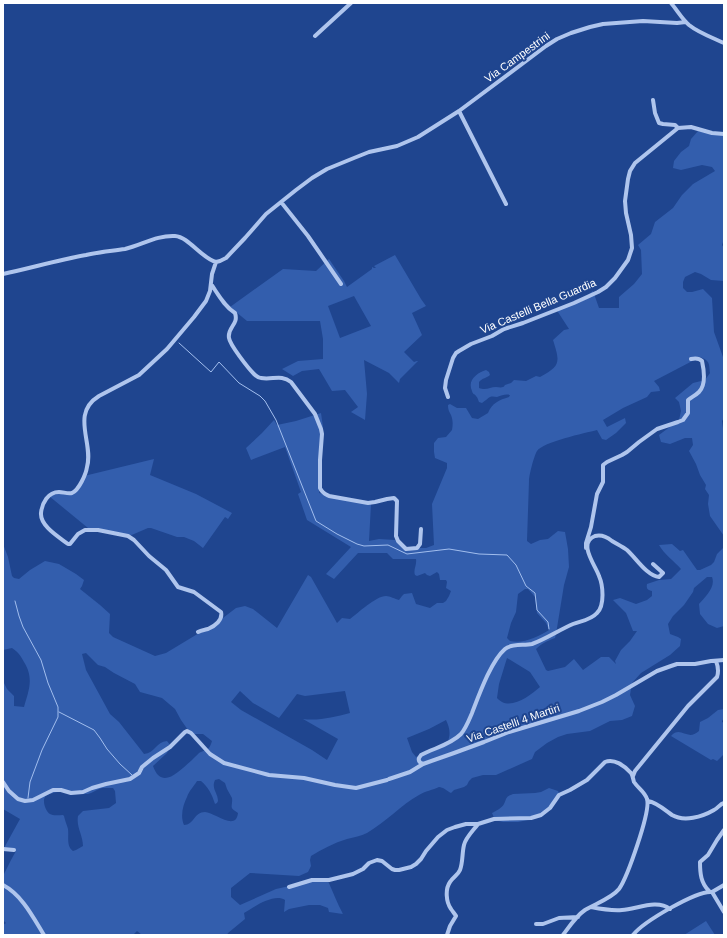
<svg xmlns="http://www.w3.org/2000/svg" width="727" height="938" font-family="Helvetica,sans-serif">
	<style>
		.green { fill: #335ead; fill-rule: evenodd }
		.lines { fill: none; stroke-linecap: round; stroke-linejoin: round }
		.stream { stroke: #a2beee; stroke-width: 1 }
		.minor { stroke: #afc5ed; stroke-width: 4 }
		.labels { text-anchor: middle; stroke-width: 4; stroke-linejoin: round; paint-order: stroke }
		.street-label { font-size: 11px; fill: #fff; stroke: #1f458f }
	</style>
	<rect width="100%" height="100%" fill="#1f458f"/>
	<!-- green -->
	<path class="green" d="M698,131L724,134V239L722,245L724,248V281L711,280L701,274L695,272L685,277L683,282V288L687,292H692L703,289L712,298L714,332L723,357H724V418L722,421L724,436V536L710,516L708,504L709,495L705,489L706,485L700,475L696,464L689,451L693,445L692,438H685L670,444L661,442L659,435L679,420L681,411L679,402L675,398L693,383L705,380L710,373C709,363 710,361 700,357L654,381L659,387L660,391L651,392L647,397L623,408L603,420L607,427L625,418L626,423L616,433L606,440L602,439L597,430C585,433 543,442 537,451C534,456 529,475 529,481L527,541L531,544L540,540L548,539L558,531L565,532L568,549L569,567L564,585L556,634L555,638C547,641 542,643 536,649L546,670L548,671L565,667L574,659L583,670L601,657H609L616,664L615,661L621,650L630,641L637,631H633L626,613L613,600L620,598L636,604L647,600L652,596V591C648,590 646,589 647,584L659,580L671,579L681,569C674,561 664,554 659,545L672,544L680,551L683,550L697,570H700L711,565L714,562L717,554L724,547V626L717,628L708,624L700,614L699,604C705,597 716,587 712,577H707L694,588L693,592L684,605L673,616L668,624L670,634L678,637L681,639L680,646L670,655L641,673L632,683L630,695L635,706L632,716L622,720L610,721L590,731L567,734L558,737L547,743L535,752L532,759L496,775H483L472,778L469,781L467,785L464,787L454,790L451,793C447,791 443,787 439,787C433,790 425,791 419,795C401,805 386,822 367,833C361,836 354,837 347,839C334,843 322,849 311,856L310,860L311,866L308,872L299,876L250,873L231,888V897L240,905L276,889L312,881H328C333,892 337,903 343,914L329,912L328,908L320,905H309L289,909L284,912L285,900C274,893 254,907 244,913L245,919L228,933L227,935H142L137,931L133,935H3V925L6,923L3,920V876L11,860L16,851L4,848L20,819L3,809V681L7,689L14,696V706L24,707C29,690 34,678 24,662C20,655 19,653 12,648L3,650V544L8,557L12,576L14,578L19,579L30,570L45,561L59,564L76,574L84,580L82,586L80,589L100,605L110,614L109,633L113,637L155,656L166,653L219,621L236,608L245,606L253,609L277,628L308,575L311,577L337,623L342,618L350,619C358,613 376,596 386,596C390,596 395,599 399,600L402,596L404,594L412,593L416,604L430,608L437,603H443L446,601L449,596L451,591L446,588L447,582L446,580H440L439,574L437,572L430,576L427,575L425,573L417,576L415,575C413,570 417,565 416,559H393L387,553H358L334,579L326,574L351,547L307,520L298,494L301,492L285,447L251,460L246,448L262,433L274,420L277,425L296,421L321,413L323,427L319,493L371,504L369,541L379,539L395,540L403,548L408,550L420,545V548H426L434,545L432,504L447,468V463L435,458L434,452V443L438,438L446,437L452,430C453,425 453,420 451,415C449,411 448,410 448,405L450,404L457,408H466L472,418L478,419L488,413C492,403 499,400 509,397L510,395C506,394 502,395 497,397C495,397 493,396 490,397C488,398 485,401 482,403L479,402C478,400 478,398 476,396C474,393 473,395 472,391C467,380 477,373 486,370L489,372L490,375C487,378 482,378 479,382V388C486,391 490,387 496,387C498,387 501,388 503,387C504,387 504,386 505,385L511,383L514,380L526,381L536,376L540,377C561,366 560,362 553,340L564,330L569,329L556,309L580,301L593,291L599,308H619V297L634,284L642,274L641,250L638,245L651,234L655,222L673,208L682,195L693,184L715,171L712,167L702,165L681,170L673,168L674,161L681,152L689,146L691,139ZM525,589H528L535,597L537,613L546,623L549,630C538,637 523,644 510,641L507,638L511,623L516,612L518,594ZM86,653L98,665L105,667L114,673L135,684L140,692L162,698L175,709L181,720L188,730L194,734H203L212,741C209,751 207,749 199,753C197,755 194,758 192,760C181,769 162,792 153,766L167,753L171,746L167,741C156,742 155,753 144,754L141,750L119,722L110,714L86,670L82,654ZM507,658L530,672L540,687C531,695 514,708 502,702C500,701 498,699 497,698L499,684ZM240,691L253,703L279,718L297,694L305,696L345,691L350,713C334,717 319,721 303,719L338,739L327,760L312,750L241,710L231,702ZM446,720C450,729 451,734 447,744L418,756L416,757L412,752L407,738L429,729ZM219,779L225,783L227,789L232,798C233,807 228,807 238,813C236,832 214,812 205,812C194,812 194,825 184,825C180,816 183,805 187,797C189,791 194,786 197,781H201C208,787 212,794 215,804L217,803L218,801C218,793 211,789 215,780ZM102,788H113L115,791L116,803L109,808L83,811L78,816C76,827 83,835 83,846L76,850L73,851C66,846 69,837 68,829C67,825 65,821 64,816L63,815C59,815 53,816 50,814C46,812 42,801 45,797C45,796 49,794 50,794C62,789 76,794 88,794C93,793 97,789 102,788Z
		M395,255L421,299L426,306L412,313L422,335L404,352L414,362L417,361H418L400,379L399,383L400,384L389,373L364,360L367,394L365,420L351,412L358,407L345,390L332,391L319,369L302,371L293,376L282,369L298,361L323,359V339L320,321H247L230,307L283,269L316,271L329,259L344,281L347,287L372,269V267L374,268H376L374,266ZM354,296L371,326L340,338L328,306Z
		M154,459L150,475L196,494L232,513L228,519L225,517L203,548L194,541L184,537H177L151,528H148L127,537L88,528L49,496L50,495L76,491L84,476Z
		M724,709V718L722,721V722L724,723V754L717,761L713,759L711,760L671,736C681,725 687,742 699,731L700,722L708,718L718,710Z
		M549,788L558,791L560,795L543,816L538,818L518,822H503L495,820L492,813C496,811 502,808 504,804C507,798 505,797 513,794L535,793L541,792Z
		M706,921L715,935H684Z"/>
	<g class="lines">
		<!-- stream -->
		<path class="stream" d="M179,343L211,372L219,362L239,383L260,396L265,401L276,420L316,521L337,534L357,544L364,546L388,545L407,554L449,549L479,554L507,555L516,565L526,586L535,593L537,610L548,622L549,629
			M15,601L19,616L23,627L41,660L48,683L58,707V717L42,750L30,782L28,798
			M59,712L94,730L100,738L107,749L120,764L132,775"/>
		<!-- minor -->
		<path class="minor" d="M671,3C677,10 682,19 689,25C699,33 713,38 724,43
			M315,36L351,3
			M653,100L655,113L659,123L663,124L675,125L678,128
			M459,111L506,204
			M281,202L308,236L341,284
			M216,262L220,261L226,258L245,238L266,214L296,190L312,178L327,169L354,158L369,152L397,146L418,137L459,111L546,46L557,39L571,33L590,27L603,24L643,21L677,23L686,22
			M3,274C31,268 58,260 86,255C99,252 112,251 125,249C142,245 157,235 175,236C189,237 201,258 216,262
			M211,284C218,294 224,306 235,313C239,325 227,327 229,338C230,345 248,368 254,374C256,376 258,378 261,378C273,380 281,374 291,382L315,414L321,429L322,434L320,460V488C322,493 325,494 329,496L368,503L375,502L387,499L394,498L397,501L396,536L398,541L406,549L417,548L420,544L421,529
			M448,397L445,388L446,380L453,358L456,353L459,351L471,344L492,336L504,329L523,323L574,303L598,292L606,287L615,278L628,260L632,248L631,235L626,213L625,201L628,179L630,171L635,163L678,128L691,127L712,133L724,134
			M586,548V543L591,527L597,494L603,482V465L607,462L622,455L627,452L639,442L657,429L678,422L683,420L688,413V400C692,397 696,395 699,392C706,385 704,370 702,361C699,358 695,358 691,359
			M198,632C201,630 204,630 208,629C215,626 223,620 221,612L194,592L178,587L166,570L149,556L134,540L128,536L98,530H85L78,534L70,544H68C59,537 40,526 41,513C42,503 48,492 59,492C63,492 68,494 72,493C79,490 86,474 87,467C94,443 70,414 99,396L139,375L167,349L194,317L206,301L210,291L212,274L216,262
			M423,764C420,763 418,761 419,758L421,755C434,748 450,745 461,734C466,728 469,720 472,713C479,695 491,661 505,649C512,643 524,646 532,644C546,639 559,630 573,624C581,621 591,620 597,613C605,605 603,585 599,576C596,566 577,543 595,536C602,534 607,537 612,541C617,544 623,547 627,550C636,558 647,576 659,577L663,573L653,564
			M633,776L635,771L688,706L717,677C719,671 718,666 716,661
			M389,779L410,772L423,764L454,753L484,742L509,732L579,711L602,702L616,695L657,671L671,666L677,664H695L711,661L724,660
			M3,782L9,791L18,799L25,801L33,800L53,790H61L71,793L83,792L92,788L106,784L130,779L139,773L142,767L153,758L170,747L185,732L187,731L191,733L210,754L224,763L269,775L304,778L335,785L356,788L387,780
			M648,801C656,802 665,810 672,815C684,822 702,817 714,810C718,808 720,804 724,803
			M3,849L14,850
			M3,885C22,895 33,917 44,935
			M289,887L312,880H329L353,874L363,869L369,863L377,860L382,861L392,869L395,870H399L411,867L416,864L421,859L426,851L438,837L447,830L455,827L466,824H478L494,819L531,818L541,815L550,808L559,795L570,790L587,780L605,762C614,758 625,766 631,773C633,776 633,779 634,782C638,788 645,792 647,799C651,811 627,878 619,889C612,898 595,904 585,910C576,916 569,927 563,935
			M709,891C701,883 700,874 700,862L708,855L717,840L724,830
			M712,892L724,912
			M712,892L724,885
			M591,907C601,909 611,911 622,910C637,909 657,899 670,909
			M536,924H543L559,918L578,917
			M447,935L450,926L456,916C455,914 453,912 451,909C446,902 445,889 450,882C453,877 458,875 460,870C463,862 462,853 464,845C466,837 473,831 478,824
			M633,935C643,922 697,890 712,892"/>
	</g>
	<g class="labels">
		<!-- street labels -->
		<g class="street-label">
			<text transform="translate(517 57) rotate(-36)" y="4">Via Campestrini</text>
			<text transform="translate(538 306) rotate(-23)" y="4">Via Castelli Bella Guardia</text>
			<text transform="translate(513 723) rotate(-19)" y="4">Via Castelli 4 Martiri</text>
		</g>
	</g>
	<!-- border -->
	<rect width="727" height="938" fill="none" stroke="#ffffff" stroke-width="8"/>
</svg>
